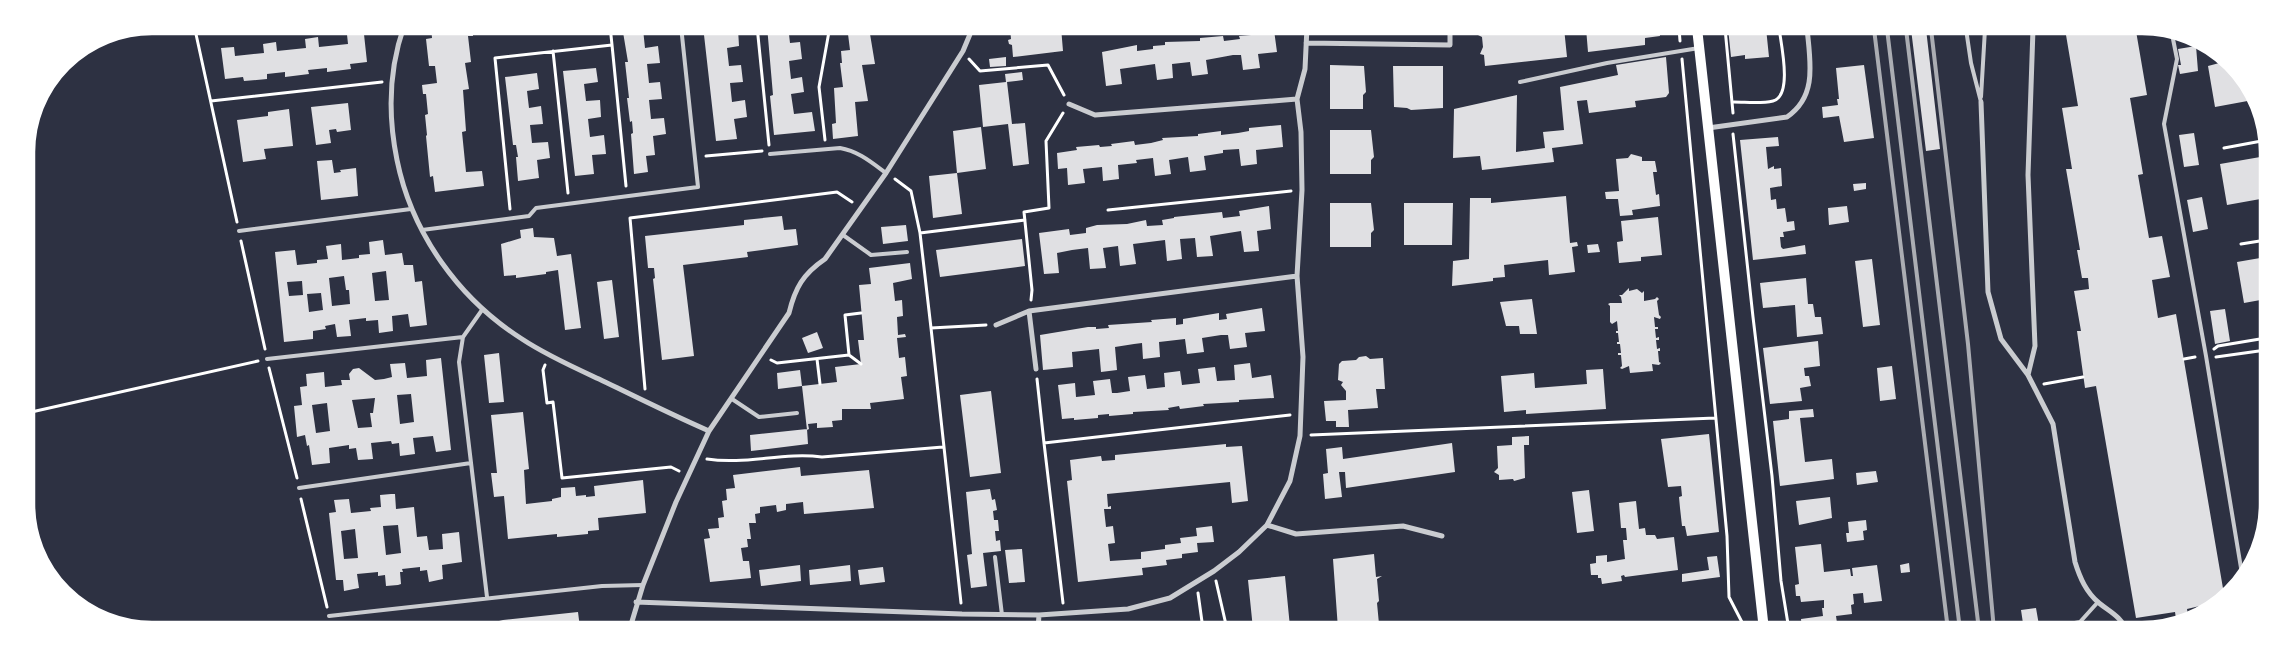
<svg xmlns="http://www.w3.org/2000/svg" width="2294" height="656" font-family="Manrope,sans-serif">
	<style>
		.building { fill: #e0e0e3; fill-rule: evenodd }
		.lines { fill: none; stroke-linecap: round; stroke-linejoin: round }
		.path { stroke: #fff; stroke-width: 3 }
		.service { stroke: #caccd0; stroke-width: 4 }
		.minor { stroke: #caccd0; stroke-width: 5 }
		.secondary { stroke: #fff; stroke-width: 10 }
		.rail { stroke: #abadb3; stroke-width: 4 }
		.rim { fill: none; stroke: #fff; stroke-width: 2.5 }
	</style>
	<rect width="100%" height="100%" fill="#2d3142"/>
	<!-- building -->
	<path class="building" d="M346,25H363L367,62L350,64L351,69L327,72V68L308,70L309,74L285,77V72L267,74V79L244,81L243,77L225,79L221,48L234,47L235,56L264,53L263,44L276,42L277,51L306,48L305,39L318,37L319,47L348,44Z
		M431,26H472L473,36H468L471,62L465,63L469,89L463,90L466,131L462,132L466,172L482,171L484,186L435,192L433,176L430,177L426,136L427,135L425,115L428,114L426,94H423L422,85L437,83L435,66H429L426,39L432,38Z
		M622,26H656L643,29L645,48L658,46L660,63L647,64L649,83L660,82L662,99L649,100L651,119L664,118L666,134L653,136L655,155L646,156L648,172L634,174L631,134L633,133L632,121L630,122L627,98H629L625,62H628Z
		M703,26H724L725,31L738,29L739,46L727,48L729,66L741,65L743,82L730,83L732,102L745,100L747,117L734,119L737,139L716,141Z
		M767,26H788L790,43L800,42L802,59L789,61L791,79L802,77L804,92L791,94L794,114L812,112L815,131L774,135L770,96L773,95Z
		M847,26L875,27L869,28L875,64L862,65L868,101L855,102L858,136L833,139L832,124L836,123L834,88L843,87L840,63H842L841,51L850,50Z
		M1010,27H1061L1063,51L1013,57L1012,45L1009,44L1008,40L1011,39Z
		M1481,28H1564L1567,57L1485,66L1484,55L1480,54L1483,47L1482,37L1478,35Z
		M1586,28H1659L1660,36L1645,38V45L1588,52Z
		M1728,28H1766L1769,57L1745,59V55L1731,57Z
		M1911,29H1926L1940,149L1926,151Z
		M2065,29H2140L2136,31L2147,95L2130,98L2143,174L2138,175L2149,238L2162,236L2170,277L2152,280L2158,318L2176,314L2225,600L2187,609L2189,622L2177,625L2175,612L2136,618L2096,386L2085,388L2077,331H2081L2074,291L2089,289L2088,278H2082L2077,250H2080L2066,169H2072L2062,108L2078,106Z
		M1274,30L1277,52L1258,54L1260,68L1243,70L1241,55H1233L1206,60L1208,74L1192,76L1190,62L1172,64L1173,78L1157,80L1155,64L1120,69L1122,84L1106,86L1102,52L1137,45V51L1153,49V46L1165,45V42L1200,41V38L1223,36L1224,41L1240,39L1239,36L1251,35V33Z
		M2196,46L2198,71L2180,74L2178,65H2181L2178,49Z
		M1006,57V66L990,67L989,59Z
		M1666,57L1669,93L1666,97L1635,101L1636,107L1589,113L1587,100L1577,101L1583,144L1552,148L1554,162L1482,170L1480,156L1453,158L1454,109L1517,95L1516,152L1545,148L1543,132L1564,130L1560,87L1618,75L1616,65Z
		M2227,61L2237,68L2253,100L2215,107L2208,66Z
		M1330,65L1364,66L1366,92L1363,95V109H1330Z
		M1864,65L1874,138L1844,142L1839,116L1823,118L1822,107L1838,105L1837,99H1839L1836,68Z
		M1393,66H1443V108L1411,110L1407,108L1394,107Z
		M596,68L598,82L584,84L586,101L600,100L601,117L588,119L590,137L604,135L606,154L592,155L594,174L575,176L563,71Z
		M1022,72L1023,80L1007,82L1012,124L1025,123L1029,164L1013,166L1008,124L983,127L979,85L1006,82L1005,74Z
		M537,73L539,89L527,91L529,108L541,106L543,124L530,125L532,143L548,142L550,158L537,160L539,178L518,181L516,157H518L516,145H513L505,77Z
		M348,103L351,130L337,132L336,129L329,130L331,143L316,145L311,107Z
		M289,109L293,146L264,149L266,159L243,162L237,120L268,116V112Z
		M1281,125L1283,147L1256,150L1257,164L1241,166L1239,149L1223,150V153L1204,156L1206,170L1190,172L1188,157L1169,160L1171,174L1155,176L1153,158L1136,160L1137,163L1118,165L1119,179L1103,181L1102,167L1083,169L1085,183L1068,185L1067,168L1058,169L1057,153L1077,150L1076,147L1099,145L1100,147L1112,146L1111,144L1134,141L1135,145L1151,143L1163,140L1162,138L1198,136V134L1221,131V135L1238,133L1249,131V128Z
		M981,127L986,169L957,173L962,214L933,218L929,176L957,173L953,131Z
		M1330,130H1371L1374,157L1371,160V174H1330Z
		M2194,133L2199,165L2184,167L2179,135Z
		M1778,137L1779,146L1766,147L1768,169L1774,166V169L1781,168L1782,186L1770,188L1771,200L1776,199L1777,209L1785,208L1787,222L1794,221L1795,230L1783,232L1784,237H1780L1781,247L1783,249L1805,245L1806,254L1753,260L1740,140Z
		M1631,154L1642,157V161H1655L1657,172H1653L1656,195L1659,194L1660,206L1632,210L1633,215L1620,216L1618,199H1606L1605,192L1619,191L1616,159L1628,158Z
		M2266,156V198L2227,205L2220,164Z
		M332,160L334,173L341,172L340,170L356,168L358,196L321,200L317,161Z
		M1866,183V189L1854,191L1853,184Z
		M1566,196L1570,243L1577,242L1578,246L1572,247L1575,272L1549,275L1548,260L1504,265L1505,277L1493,278V281L1452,286L1453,261L1469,259L1470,198H1491V203Z
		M2202,197L2208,229L2193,232L2187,200Z
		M1330,203H1371L1374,230L1371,233V247H1330Z
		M1404,203H1453L1452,245H1404Z
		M1269,206L1271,229L1257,231L1259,251L1244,252L1241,231L1210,236L1213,256L1197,257L1195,238L1180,239L1182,259L1167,261L1165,240L1133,244L1136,264L1120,266L1118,246L1103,248L1106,268L1090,269L1088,248L1072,250L1057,253L1059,273L1044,274L1039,233L1069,229L1070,235L1086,233V228L1097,225L1127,224L1146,220L1147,226L1163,225L1162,220L1174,218V217L1222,212L1223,218L1240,216L1239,211Z
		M1847,206L1849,222L1829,225L1828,208Z
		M782,216L784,230L796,229L798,245L747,252L748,257L683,265L694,356L662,360L653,279L655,278L654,268H648L645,236L744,225V220Z
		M1658,217L1662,255L1641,257V261L1619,263L1617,242L1623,241L1621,221Z
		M906,225L908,241L883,244L881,227Z
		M533,228L534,237L554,238L557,256L571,254L581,328L565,330L558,270L546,272V274L516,278V275L504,276L501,244L521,238L520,230Z
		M1022,239L1025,266L940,277L936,250Z
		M383,240L385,255L402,253L404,265H413L415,282L422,281L427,325L410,327L408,314L392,316L393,331L379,333L378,320L366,321V318L349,320L351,336L337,337L335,324L325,326L326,329L313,331V339L284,342L275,252L295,250L297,265L317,263V260L328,259L326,246L341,244L342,260L359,258V255L370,254L369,242ZM386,271L389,300L375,301L372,273ZM344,276L346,290H349L350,304L332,306L329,278ZM302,281L303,295L289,296L287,282ZM321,293L323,310L309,312L307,294Z
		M1598,244L1600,252L1588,253L1587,245Z
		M2266,257V299L2244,303L2237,262Z
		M1872,259L1880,325L1863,327L1855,261Z
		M910,263L912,279L893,283L895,301L902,300L903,316L897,317L898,335L905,334L906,337L897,338L899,358L905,357L907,376L901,377L904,399L870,403L871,409H842V420L832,421L833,427L817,428V423L808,424L809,429L807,430L802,386L778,389L777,373L800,370L802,386L837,382L835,367L861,364L858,340H864L859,285L871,284L869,268Z
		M1806,278L1808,304H1813L1815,317H1821L1823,334L1797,337L1795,305L1763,308L1760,283Z
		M612,280L619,337L604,339L597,282Z
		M1629,288V291L1637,289L1642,293L1644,291V301L1655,299L1657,297L1659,299L1657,301L1659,315L1661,317L1660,319L1654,317L1655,327H1658V329H1655L1656,338L1659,337V340H1656L1657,349L1660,348V351H1658L1659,362L1661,363L1659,365L1652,364L1653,371L1630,373L1629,366L1622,369L1620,368L1622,366L1621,355H1618V353H1621L1620,344H1617V342H1619L1618,333H1616V331H1618L1617,321L1612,324L1610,322V306L1608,304L1610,303H1622L1621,297L1619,295H1622Z
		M1532,299L1537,334H1520L1519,326H1506L1500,302Z
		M1262,308L1265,331L1245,333L1247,347L1230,349L1228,335H1221L1202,338L1204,352L1187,354L1185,339L1159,342L1160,357L1143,359L1142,343L1134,344L1115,347L1117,370L1101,372L1099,349L1072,352L1073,367L1043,370L1040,335L1088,327H1096V329L1109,328L1108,325L1152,322L1151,320L1176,318V325L1183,324V319L1219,313V320L1227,319L1226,314Z
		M2225,309L2230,341L2215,344L2210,311Z
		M817,332L823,348L808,353L802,338Z
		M1818,341L1820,366L1804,368L1805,376H1809L1811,386L1800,388L1802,401L1770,404L1763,348Z
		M499,353L504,402L489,403L484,355Z
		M1366,356L1370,359L1383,358L1385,389H1376L1378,408L1348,410L1349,427H1336V421H1326L1324,401L1346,400V391L1341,385L1343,382L1338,380L1339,364L1342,361L1356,360L1359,357Z
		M441,358L451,450L436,452L433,436L413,438L415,454L400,456L399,443L392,444L391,441L371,443L373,459L358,460L356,448L349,449V445L329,448L330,463L312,465L309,445L307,446L305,435L297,437L294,406L302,405L300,387L307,386L306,374L324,372L325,387L342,385L341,380H350L349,374L353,369L359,368L375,380L384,379L392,377L390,364L405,363L407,378L427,376L426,360ZM411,394L414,422L400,424L397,395ZM375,398L373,413H370L372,427L358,428L352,400ZM327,403L330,431L316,433L312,405Z
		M1250,363L1252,378L1271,375L1274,398L1239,400V402L1203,404L1204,406L1180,409L1179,406L1168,408L1169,410L1133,412V414L1109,416V414L1098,415V418L1074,420V418L1062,419L1058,385L1075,383L1076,397L1095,395L1093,381L1110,379L1112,393H1117L1130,391L1128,377L1145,375L1147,389L1165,387L1164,373L1180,371L1182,385L1200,383L1198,369L1215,367L1217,381L1235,380L1234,365Z
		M1892,366L1896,399L1880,401L1877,368Z
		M1603,369L1606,409L1526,414V410L1504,412L1501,376L1534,373L1535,388L1587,384L1586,370Z
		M991,391L1001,473L970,477L960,395Z
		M1813,409L1814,417L1800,418L1805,462L1832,459L1834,479L1780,486L1773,421L1789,419V411Z
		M523,412L529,469L524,470L526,504L552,501V499L561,497V488L575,487L576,496L586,495V497L595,496L594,486L643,480L646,513L598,518L599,530L588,531V534L557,537V534L508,539L504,496L494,497L491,473H497L491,415Z
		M807,429L808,444L751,451L750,435Z
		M1709,434L1719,532L1687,536L1685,526H1682L1680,508L1679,497L1682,496L1681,486L1668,487L1661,439Z
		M1529,436V445H1524L1525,478L1514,481L1513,479L1499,480V475L1494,472L1498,468L1497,446L1512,445V437Z
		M1452,443L1455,472L1346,488L1345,472H1339L1342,497L1325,499L1323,474L1328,473L1326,449L1342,447L1343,459Z
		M1226,444V447L1242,446L1248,501L1232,503L1230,482L1107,494L1108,507L1111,506V509H1104L1106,527L1113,526L1115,543L1108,544L1110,561L1141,559V552L1165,549V545L1181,543L1180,538L1197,536L1196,528L1212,526L1214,542L1197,543L1198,552L1182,554V558L1166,560L1167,565L1142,568L1143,575L1078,582L1067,481L1072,480L1070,460L1101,456L1102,461L1115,460V455Z
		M800,467L801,476L869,470L874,508L804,514L803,502L786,504V510L777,512L776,505L760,507V513L755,514L756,523H749L751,539H747L748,547L741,548L743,561H749L751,578L710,582L704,539L710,538L708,529L719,528L718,518L724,517L722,501L727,500L726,489L735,488L733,475Z
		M1876,471L1878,482L1857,485L1856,473Z
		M990,489L992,500L995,499L997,510L993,511L994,520H998L999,531H995L996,541L1000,540L1001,551L983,553L987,586L971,588L967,555L972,554L966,492Z
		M1589,490L1594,531L1577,533L1572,492Z
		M391,494H395L396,509L414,507L417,537L427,536L429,550L443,549L442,534L459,532L462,562L442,565L443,579L429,582L427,570L420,571V567L402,569L403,572H400L401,584L398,585L386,586L385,575L378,576V572L357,574L359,588L344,591L343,580H336L329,513L336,512L334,500L349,499L351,513L371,511L370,508L381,507L380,495ZM398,525L401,553L386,555L383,526ZM355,529L358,558L344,559L341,531Z
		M1830,497L1832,518L1799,525L1796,501Z
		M1636,501L1639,529L1645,528L1646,535H1655L1657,539L1674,537L1678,570L1625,577L1624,575L1621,576L1622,581L1602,584L1601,578H1598V575H1591L1590,564L1596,563V556L1607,555V562L1625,559L1623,540H1627L1626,528H1621L1619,503Z
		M1866,520L1867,530L1863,531L1864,540L1847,542L1846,533H1849L1848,522Z
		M1821,544L1824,572L1850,569L1851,576H1853L1852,568L1877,565L1882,601L1864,603L1863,593L1853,594L1854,604L1851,605L1852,614L1836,616L1838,630H1802L1801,619L1823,616L1822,608H1824V600L1801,602L1800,596H1796L1795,585L1799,584L1795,547Z
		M1022,549L1025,582L1009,583L1005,550Z
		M1374,554L1376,577L1382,576L1377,579L1379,601L1377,603L1379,624L1383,623V625H1379L1380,629H1338L1333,559Z
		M1717,556L1720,577L1682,582V574L1709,570L1707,557Z
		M1909,563L1910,572L1901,573L1900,565Z
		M800,565L801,581L761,586L759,570Z
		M850,565L851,581L810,585L809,570Z
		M883,567L885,582L860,585L858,570Z
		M1285,576L1290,627L1253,629L1248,580Z
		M2036,608L2040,631L2024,630L2021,610Z
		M578,612L580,628L496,627L495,622L503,620Z"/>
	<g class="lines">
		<!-- path -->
		<path class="path" d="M194,25L237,222
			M757,26L769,145
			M1679,28L1680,41
			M1725,28L1733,113
			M612,45L626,186
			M553,51L568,193
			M969,59L980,71L1048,65L1064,95
			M1682,59L1727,536L1729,597L1746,630
			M211,101L382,82
			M1734,102C1746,102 1761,104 1773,101C1793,96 1781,44 1779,28
			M1733,134L1753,317L1772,476L1781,581L1789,630
			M825,140L819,87L830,26
			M2224,148L2267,140
			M706,156L762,151
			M895,179L911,191L920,233L931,328
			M510,209L495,58L612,45L610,26
			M1108,210L1291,191
			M920,233L1025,220
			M241,241L265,349
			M2241,244L2266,240
			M1031,300L1032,290L1024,212L1049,208L1046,141L1063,113
			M2214,349L2218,346L2266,338
			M849,355L861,364
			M2216,357L2266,350
			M817,359L820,384
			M2184,359L2195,357
			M771,360L777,363L849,355L845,315L861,313
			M545,365L543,370L547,403L553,402L562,478L671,467L679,471
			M269,368L297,478
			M1037,379L1044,443
			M2044,384L2083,377
			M645,389L630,218L837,192L852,202
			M27,413L258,361
			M1311,435L1715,418
			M707,459C745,465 783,452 822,457L943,447
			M301,499L327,607
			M1216,581L1227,629
			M1198,593L1203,629
			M961,603L931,328L986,325
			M1063,603L1044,443L1290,415"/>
		<!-- service -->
		<path class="service" d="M1966,29L1971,63L1981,102
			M2171,29L2177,59L2164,124L2206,356L2242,574
			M1520,82L1607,63L1699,48
			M1981,97L1985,29
			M770,154L840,148C858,151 871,162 886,173
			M422,230L529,216L536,208L698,187L681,26
			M239,231L411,209
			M843,235L871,255L907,252
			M482,310L463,337L459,362L487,597
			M267,359L463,337
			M732,399L759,417L797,413
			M299,488L471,463
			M995,557L1002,615
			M329,616L602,586L643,585
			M2043,629L2080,622L2098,602"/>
		<!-- minor -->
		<path class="minor" d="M404,26C389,69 388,116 397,160C412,234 459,299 522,339C546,355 573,367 599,379C636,397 672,415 709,431
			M1306,43L1450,45V28
			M1981,102L1988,292L2001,339L2028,375L2053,424L2075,562C2080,578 2086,592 2099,603C2110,612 2122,617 2126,631
			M1069,104L1095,115L1297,99
			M1708,128L1787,117C1818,96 1810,61 1807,28
			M1029,311L1036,369
			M996,325L1029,311L1297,276
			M2028,375L2035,346L2028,175L2033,29
			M1267,525L1296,534L1403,526L1442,536
			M636,602L962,614L1039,615L1128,609L1170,598L1214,571L1239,552L1267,525L1290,481L1300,436L1303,357L1297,276L1302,190L1301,132L1297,99L1305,69L1307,27
			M630,628L643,585L676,502L709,431L789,313C795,288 803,274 825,259L886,173L963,51L973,27
			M1038,629L1039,615"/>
		<!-- secondary -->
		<path class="secondary" d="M1697,28L1764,630"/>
		<!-- rail -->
		<path class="rail" d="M1874,29L1948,630
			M1887,29L1960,630
			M1906,29L1979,630
			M1931,29L1968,344L1994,630"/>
	</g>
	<!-- crop -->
	<path d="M0 0H2294V656H0ZM152 34H2142A118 118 0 0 1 2260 152V504A118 118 0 0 1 2142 622H152A118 118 0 0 1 34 504V152A118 118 0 0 1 152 34Z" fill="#fff" fill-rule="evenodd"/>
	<path class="rim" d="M152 34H2142A118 118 0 0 1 2260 152V504A118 118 0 0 1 2142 622H152A118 118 0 0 1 34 504V152A118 118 0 0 1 152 34Z"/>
</svg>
